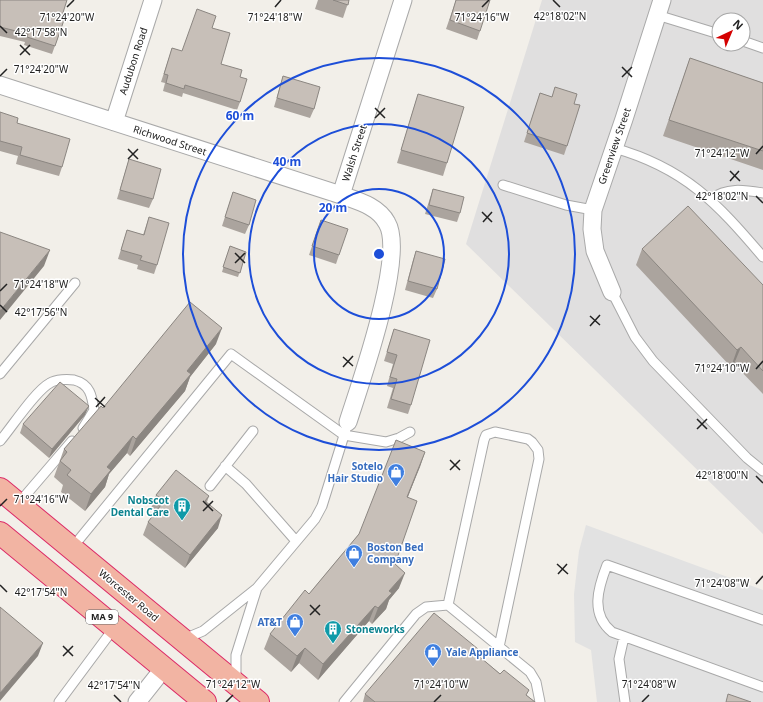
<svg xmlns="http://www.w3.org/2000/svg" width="763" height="702" font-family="'Noto Sans',sans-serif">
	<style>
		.residential { fill: #e0dfdf; fill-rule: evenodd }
		.parking { fill: #e2e2e2 }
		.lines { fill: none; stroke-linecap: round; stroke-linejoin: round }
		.service-casing { stroke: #a9a9a9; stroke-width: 11 }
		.minor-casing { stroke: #a9a9a9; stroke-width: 19 }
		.trunk-casing { stroke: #dc2a67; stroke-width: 24 }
		.service { stroke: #fff; stroke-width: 9 }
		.minor { stroke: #fff; stroke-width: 17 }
		.trunk { stroke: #f2b4a3; stroke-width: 22 }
		.wall { fill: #aba49e }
		.shaded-wall { fill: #8b8681 }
		.building { fill: #c7bfb8; stroke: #8b8681 }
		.ticks { fill: none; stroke: #222; stroke-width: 1.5 }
		.ring { fill: none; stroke: #1d4ed8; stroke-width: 2 }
		.labels { text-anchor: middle; stroke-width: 3; stroke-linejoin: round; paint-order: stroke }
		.shield { fill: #fff; stroke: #646464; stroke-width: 1 }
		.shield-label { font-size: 9px; font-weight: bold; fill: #222 }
		.street-label { font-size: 10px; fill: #222; stroke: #fff }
		.shop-label { font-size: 10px; font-weight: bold; fill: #366cbe; stroke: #fff; text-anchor: end }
		.culture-label { font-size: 10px; font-weight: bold; fill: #0d838f; stroke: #fff; text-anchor: end }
		.ticks-label { font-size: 10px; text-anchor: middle; fill: #222; stroke: #fff; stroke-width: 3; stroke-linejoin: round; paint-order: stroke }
		.centre { fill: #1d4ed8; stroke: #fff; stroke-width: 2 }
		.ring-label { font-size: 12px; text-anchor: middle; font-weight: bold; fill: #1d4ed8; stroke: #fff; stroke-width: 3; stroke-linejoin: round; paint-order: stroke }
	</style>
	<rect width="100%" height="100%" fill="#f2efe9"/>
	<!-- residential -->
	<path class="residential" d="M542,0H763V534L466,244ZM719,20H743V44H719Z"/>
	<!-- parking -->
	<path class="parking" d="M586,525L763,590V702H597L591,650L575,642L574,594L579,551Z"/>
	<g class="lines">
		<!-- service casing -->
		<g class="service-casing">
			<path id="service" d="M657,15L719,34
				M743,41L763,48
				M614,148C685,168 717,203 763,257
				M503,185L566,205L593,210
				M711,199C727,187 744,190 763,193
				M612,292L635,337L653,361L747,458L763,471
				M0,374L75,283
				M0,441C12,427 35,391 50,383C56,379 68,379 74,380C90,384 92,396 94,410L83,428
				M225,466L246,484L296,541
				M210,486L253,431
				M18,504L72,441
				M72,548L231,354L344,435L386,442L399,438L410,432
				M448,605L484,440L486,435L495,432L528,439L532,442L538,450L539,459L499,647
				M763,620L607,565C598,588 590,614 612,632L763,687
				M624,637L619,659L625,702
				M184,639L203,631L257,588L315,519L322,506L346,429
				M236,679V655L257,588
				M59,702L114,628
				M344,702L416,614L426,607L448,605L530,672L536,682L540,702"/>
		</g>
		<!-- minor casing -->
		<g class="minor-casing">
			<path id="minor" d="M0,85L341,195C358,201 378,206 387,223C406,255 360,384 348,422
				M114,122L153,0
				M341,195L403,0
				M612,292L595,251L592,229L593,210L624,119L662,0
				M137,702L164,668"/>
		</g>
		<!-- trunk casing -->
		<g class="trunk-casing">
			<path id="trunk" d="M0,489L258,702
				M0,533L205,702"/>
		</g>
		<!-- service -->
		<use href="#service" class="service"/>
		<!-- minor -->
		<use href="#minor" class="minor"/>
		<!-- trunk -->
		<use href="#trunk" class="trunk"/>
	</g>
	<!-- wall -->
	<path class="wall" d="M0,0L64,20L52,54L24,45L25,42L0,36Z
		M318,0H349L343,18L315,9Z
		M456,0L480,31L477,40L446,29Z
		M172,48L221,64L240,77V102L237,110L183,93L182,97L163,91L165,83L161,82Z
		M690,58L763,83V170L663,136Z
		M283,76L314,109L310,118L274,107Z
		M555,87L574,104L567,146L564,155L524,142L540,93L552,97Z
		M418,94L447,163L443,176L397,163L414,107Z
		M0,112L17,123L62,167L59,176L16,164L18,156L0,151Z
		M129,159L153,199L149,208L117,199Z
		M433,189L460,213L457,222L425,214L430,198Z
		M233,192L249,225L245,234L222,226Z
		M149,217L157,265L154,274L137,269L138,265L118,259L127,230L143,235Z
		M321,220L339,255L336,264L309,255Z
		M230,246L246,252L238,277L222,272Z
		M642,249L763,285V394L734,364L731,367L636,265Z
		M416,251L437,289L433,298L405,290L413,260Z
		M394,329L411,405L408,414L387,408L393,388L387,386L393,364L384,361Z
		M216,344L190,377L185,391L130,456L127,453L109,474L105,487L85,511L61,492L63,485L54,477L64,449L103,408Z
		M85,415L49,458L20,433L23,424Z
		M425,452L408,497L395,564L399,588L389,600L386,609L372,624L369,621L318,680L299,663L291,672L264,649L270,634L309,594L359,534Z
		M156,495L209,496L207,502L218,528L185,568L143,535L148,522L156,512L151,508Z
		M476,654L535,702H363L365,694Z"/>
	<!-- shaded-wall -->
	<path class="shaded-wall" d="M50,250L44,266L0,320V311Z
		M222,328L216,344L190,377L185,391L130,456L136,439L187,371Z
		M741,347L734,364L731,367L737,350Z
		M89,406L85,415L49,458L52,449Z
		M133,436L127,453L109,474L105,487L85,511L91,494L107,467Z
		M425,452L420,467L401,513L407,497Z
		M222,515L218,528L185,568L190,555Z
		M405,573L399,588L389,600L386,609L372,624L378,608L389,591Z
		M375,606L369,621L318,680L323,664Z
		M43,643L38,656L0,701V693Z
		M305,648L299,663L291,672L297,656Z"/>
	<!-- building -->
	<path class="building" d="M0,0H67L61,19L64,20L55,46L27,37L28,34L0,27Z
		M333,0H349L348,5Z
		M456,0H490L480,31L450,20Z
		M197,9L216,16L212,28L230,33L221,64L242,70L240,77L247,79L240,102L185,85L184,89L166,83L168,75L164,74L172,48L182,51Z
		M690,58L763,83V151L669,120Z
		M283,76L320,87L314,109L277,98Z
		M555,87L577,94L574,104L580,105L567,146L527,133L540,93L552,97Z
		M418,94L464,107L447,163L401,150Z
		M0,112L18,118L17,123L70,139L62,167L20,155L22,147L0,141Z
		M129,159L161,169L153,199L120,190Z
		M433,189L464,197L460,213L429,205Z
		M233,192L256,200L249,225L225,217Z
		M688,206L763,285V371L741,347L737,350L642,249Z
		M149,217L169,223L157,265L140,260L142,256L121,250L127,230L144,235Z
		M321,220L348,229L339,255L312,246Z
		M0,232L50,250L0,311Z
		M230,246L246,252L240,273L223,267Z
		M416,251L445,259L437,289L408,281Z
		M190,302L222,328L187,371L191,374L136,439L133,436L107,467L111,470L91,494L67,475L71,470L60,461L67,452L64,449L101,406L103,408Z
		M394,329L430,340L411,405L391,399L397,379L390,377L397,355L387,352Z
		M60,382L89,406L52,449L23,424Z
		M396,440L425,452L407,497L417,501L395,564L405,573L389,591L392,593L378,608L375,606L323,664L305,648L297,656L270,634L305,590L309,594L359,534Z
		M176,470L209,496L205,501L222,515L190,555L148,522L164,501L156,495Z
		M0,607L43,643L0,693Z
		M434,613L478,649L474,652L500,674L504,670L529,690L526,695L535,702H375L365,694Z
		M728,694L751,702H726Z"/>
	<!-- ticks -->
	<path class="ticks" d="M553,0L560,7M67,7L74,0M275,7L281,0M482,7L489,0M0,26L7,33M20,45L30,55M20,55L30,45M622,67L632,77M0,76L7,69M622,77L632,67M375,108L385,118M375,118L385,108M128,149L138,159M756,154L763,146M128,159L138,149M730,171L740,181M730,181L739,171M756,196L763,203M482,212L492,222M483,222L492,212M235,253L245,263M235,263L245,253M0,291L7,284M0,305L7,312M590,316L600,325M590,326L600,315M343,357L353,366M343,367L353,356M756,369L763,361M95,398L105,407M96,407L105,397M697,419L707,429M697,429L707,419M450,460L460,470M450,470L460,460M756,476L763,483M203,501L213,511M0,506L7,499M203,511L213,501M557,564L568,574M558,574L567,564M756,584L763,576M0,585L7,592M310,605L320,615M310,615L320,605M63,646L73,656M63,656L73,646M114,695L121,702M226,702L233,695M434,702L441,695M642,702L649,695"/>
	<!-- distance rings -->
	<g class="ring">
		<circle cx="379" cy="254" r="65"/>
		<circle cx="379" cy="254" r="130"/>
		<circle cx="379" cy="254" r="196"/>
	</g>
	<!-- icons -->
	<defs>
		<g id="shop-pin" transform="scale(0.9)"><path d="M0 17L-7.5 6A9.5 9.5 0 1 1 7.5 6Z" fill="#3f7fe0" stroke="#fff"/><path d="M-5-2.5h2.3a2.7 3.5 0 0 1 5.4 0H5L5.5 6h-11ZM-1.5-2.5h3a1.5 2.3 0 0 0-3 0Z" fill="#fff"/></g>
		<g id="building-pin" transform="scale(0.9)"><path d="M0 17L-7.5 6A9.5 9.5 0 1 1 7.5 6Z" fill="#0f9aa8" stroke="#fff"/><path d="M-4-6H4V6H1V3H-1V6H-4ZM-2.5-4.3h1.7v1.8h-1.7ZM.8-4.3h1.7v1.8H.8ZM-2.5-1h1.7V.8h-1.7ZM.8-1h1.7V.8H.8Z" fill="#fff"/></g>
	</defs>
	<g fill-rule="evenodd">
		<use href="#shop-pin" x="396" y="472"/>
		<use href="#building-pin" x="182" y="506"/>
		<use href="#shop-pin" x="354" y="553"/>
		<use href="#shop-pin" x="295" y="622"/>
		<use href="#building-pin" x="333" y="629"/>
		<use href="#shop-pin" x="433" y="652"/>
	</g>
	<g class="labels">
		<!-- shield labels -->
		<rect class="shield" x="86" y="610" width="32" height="14" rx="3"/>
		<g class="shield-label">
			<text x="102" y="620">MA 9</text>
		</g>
		<!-- street labels -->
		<g class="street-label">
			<text transform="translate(133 61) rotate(-72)" y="4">Audubon Road</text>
			<text transform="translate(170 140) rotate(18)" y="4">Richwood Street</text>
			<text transform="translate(614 146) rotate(-71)" y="4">Greenview Street</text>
			<text transform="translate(354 153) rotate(-72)" y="4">Walsh Street</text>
			<text transform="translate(129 595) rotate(40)" y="4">Worcester Road</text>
		</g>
		<!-- shop labels -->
		<g class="shop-label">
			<text x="383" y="470">Sotelo<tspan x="383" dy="12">Hair Studio</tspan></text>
			<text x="367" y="551" text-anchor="start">Boston Bed<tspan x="367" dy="12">Company</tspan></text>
			<text x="282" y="626">AT&amp;T</text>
			<text x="446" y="656" text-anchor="start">Yale Appliance</text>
		</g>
		<!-- culture labels -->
		<g class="culture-label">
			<text x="169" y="504">Nobscot<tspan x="169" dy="12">Dental Care</tspan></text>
			<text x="346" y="633" text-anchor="start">Stoneworks</text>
		</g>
	</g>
	<g class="ticks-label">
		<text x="560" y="20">42°18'02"N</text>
		<text x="67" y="21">71°24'20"W</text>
		<text x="275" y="21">71°24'18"W</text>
		<text x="482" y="21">71°24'16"W</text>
		<text x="41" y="36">42°17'58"N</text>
		<text x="41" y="73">71°24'20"W</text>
		<text x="722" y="157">71°24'12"W</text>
		<text x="722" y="200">42°18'02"N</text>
		<text x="41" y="288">71°24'18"W</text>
		<text x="41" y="316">42°17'56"N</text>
		<text x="722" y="372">71°24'10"W</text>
		<text x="722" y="479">42°18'00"N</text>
		<text x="41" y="503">71°24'16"W</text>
		<text x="722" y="587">71°24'08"W</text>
		<text x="41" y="596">42°17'54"N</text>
		<text x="233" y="688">71°24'12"W</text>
		<text x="441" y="688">71°24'10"W</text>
		<text x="649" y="688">71°24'08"W</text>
		<text x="114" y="689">42°17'54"N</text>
	</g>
	<circle cx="379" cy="254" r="6" class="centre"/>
	<g class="ring-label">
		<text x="240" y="120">60 m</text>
		<text x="287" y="166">40 m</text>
		<text x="333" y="212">20 m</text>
	</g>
	<!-- north arrow -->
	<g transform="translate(731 32) rotate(44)"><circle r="19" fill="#ffffff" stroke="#a7a7a7"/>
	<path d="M0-3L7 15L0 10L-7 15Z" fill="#d40000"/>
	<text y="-6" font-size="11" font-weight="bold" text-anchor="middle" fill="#222222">N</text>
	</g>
</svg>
